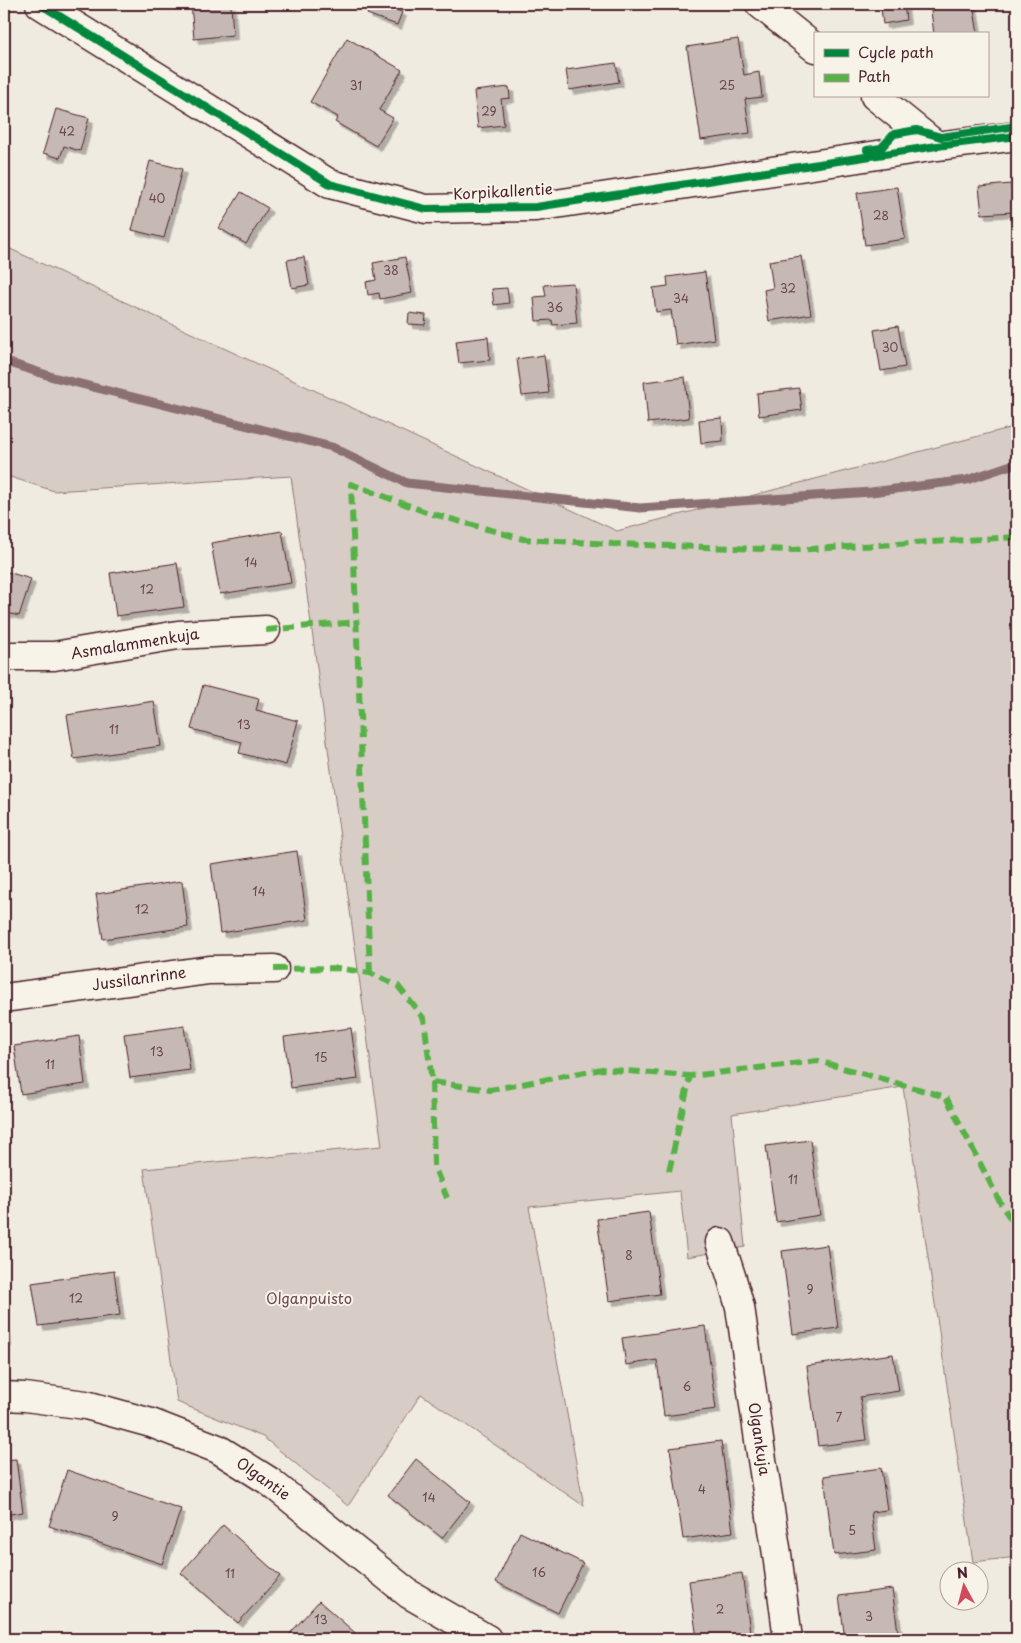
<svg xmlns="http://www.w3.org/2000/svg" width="1021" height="1643" font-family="'Playpen Sans',sans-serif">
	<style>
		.green { fill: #d8cdc6; stroke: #917678 }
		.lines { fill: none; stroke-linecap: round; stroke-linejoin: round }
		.stream { stroke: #8b6f72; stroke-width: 9 }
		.building { fill: #c6b8b3; stroke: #4a1f2b; filter: url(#shadow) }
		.street-casing { stroke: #4a1f2b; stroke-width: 31 }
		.street { stroke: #f7f3e8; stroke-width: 28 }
		.quiet { stroke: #57b146; stroke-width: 6; stroke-dasharray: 12 6; stroke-linecap: butt }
		.cycleway-casing { stroke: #f7f3e8; stroke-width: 11 }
		.cycleway { stroke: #00873e; stroke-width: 8 }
		.labels { text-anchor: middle; stroke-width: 4; stroke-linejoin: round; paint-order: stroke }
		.number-label { font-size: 12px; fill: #69454d }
		.street-label { font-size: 15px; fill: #4a1f2b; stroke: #f7f3e8 }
		.park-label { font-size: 15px; fill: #6e4a52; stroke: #f7f3e8 }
	</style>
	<defs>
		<filter id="shadow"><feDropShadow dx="4.5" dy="4.5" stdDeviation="0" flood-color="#0004"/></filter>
	</defs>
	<rect width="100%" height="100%" fill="#f0ebe0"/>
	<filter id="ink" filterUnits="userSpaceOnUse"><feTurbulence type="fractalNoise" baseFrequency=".02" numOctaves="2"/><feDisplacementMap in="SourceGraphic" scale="10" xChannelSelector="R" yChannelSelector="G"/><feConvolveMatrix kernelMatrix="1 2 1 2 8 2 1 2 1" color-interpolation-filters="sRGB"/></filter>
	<g filter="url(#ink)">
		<!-- green -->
		<path class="green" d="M4,246L617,531L1017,426V1557L973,1562L903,1087L732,1114L745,1247L687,1257L680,1191L529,1207L584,1506L421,1394L348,1506L263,1437L177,1402L144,1169L382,1146L291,476L54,491L4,475Z"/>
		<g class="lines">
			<!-- stream -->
			<path class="stream" d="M4,361L53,377L332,447L407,483L640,508L871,492L967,480L1017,463"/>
		</g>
		<!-- building -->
		<path class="building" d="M191,4H231L233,35L194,39Z
			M371,4H379L402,12L397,25L367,14Z
			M904,4L906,20L883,24L881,8Z
			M930,4H973L978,34H934Z
			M347,38L402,70L379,110L393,118L376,146L335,122L338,117L310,102Z
			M738,39L744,75L759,72L762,97L745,99L750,133L701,140L687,47Z
			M616,63L619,82L569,90L566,70Z
			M509,87L510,98L501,99L504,125L478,128L474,91Z
			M56,109L89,118L80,151L64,146L60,158L43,153Z
			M150,161L182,169L164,238L132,230Z
			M1011,184L1013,212L982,214L979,187Z
			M897,187L905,239L865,245L857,193Z
			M241,192L268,208L246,244L219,228Z
			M801,256L811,314L769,321L764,290L773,288L769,261Z
			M304,257L309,285L292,288L287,260Z
			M405,257L412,293L380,299L379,293L368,295L366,282L376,280L373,263Z
			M705,272L714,339L676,345L671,310L656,312L653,288L668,286L667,277Z
			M573,283L577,323L553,325L552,320L536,321L534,297L546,296L544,285Z
			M507,288L509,303L494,305L492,289Z
			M409,313L426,315L425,325L408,324Z
			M898,326L905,367L881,371L874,330Z
			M488,337L490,360L459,363L456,341Z
			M544,355L549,393L522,396L517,359Z
			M685,377L689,418L648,423L644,382Z
			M799,388L802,410L759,416L757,393Z
			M722,418L723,441L701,443L699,420Z
			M282,531L291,583L220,594L211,543Z
			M177,563L184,607L116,616L110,573Z
			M4,571L31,579L19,616L4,612Z
			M203,685L259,699L256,710L298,721L286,765L239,753L242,742L191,729Z
			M154,701L161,746L74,759L67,715Z
			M297,851L307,920L220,933L211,864Z
			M182,881L188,927L103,939L96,894Z
			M184,1026L190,1070L130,1078L124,1034Z
			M351,1028L358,1079L291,1088L284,1037Z
			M79,1036L85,1084L21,1094L14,1046Z
			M810,1140L820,1215L776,1222L766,1146Z
			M649,1212L660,1294L609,1301L597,1219Z
			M827,1245L838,1328L793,1334L782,1251Z
			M114,1271L120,1315L39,1326L32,1283Z
			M4,1317L7,1342H4Z
			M705,1326L716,1409L664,1416L657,1360L626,1365L622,1338Z
			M893,1354L899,1391L860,1397L866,1440L818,1446L807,1366Z
			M721,1441L733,1532L683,1539L670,1448Z
			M16,1459L23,1512L4,1515V1460Z
			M416,1459L470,1502L442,1538L388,1495Z
			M881,1468L887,1510L871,1512L876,1550L834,1555L824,1476Z
			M67,1470L181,1509L162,1564L49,1526Z
			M223,1525L280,1576L238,1623L181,1573Z
			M520,1532L583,1563L558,1613L496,1582Z
			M742,1573L751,1639H697L689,1581Z
			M892,1589L899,1639H845L839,1596Z
			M319,1601L362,1639H285Z"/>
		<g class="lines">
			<!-- street casing -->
			<g class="street-casing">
				<path id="street" d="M40,4L330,184L426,209L536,207L937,146L1017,136
					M760,4L815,48
					M875,96L937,146
					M4,656H54L178,635L266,630
					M4,998L209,970L274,969
					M720,1242L732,1279L740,1307L760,1447L777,1554L788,1639
					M4,1396L25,1397L86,1405L151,1423L218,1449L269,1481L409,1594L487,1639"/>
			</g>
			<!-- street -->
			<use href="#street" class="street"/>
			<!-- quiet -->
			<path class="quiet" d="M266,630L357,622
				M274,969L337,968L370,973L398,986L424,1019L432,1082L490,1090L602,1069L690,1076
				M370,973L351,484L426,512L523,539L613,544L793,550L1017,537
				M432,1082L434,1166L447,1198
				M669,1171L690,1076L818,1061L946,1097L1002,1206L1017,1228"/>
			<!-- cycleway casing -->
			<g class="cycleway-casing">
				<path id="cycleway" d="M40,4L330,184L426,209L536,207L937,146L1017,136
					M867,150L881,148L894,134L917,130L941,137L1017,126"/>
			</g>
			<!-- cycleway -->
			<use href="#cycleway" class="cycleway"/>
		</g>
	</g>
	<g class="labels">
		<!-- number labels -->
		<g class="number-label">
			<text x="356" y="90">31</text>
			<text x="727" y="90">25</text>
			<text x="489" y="116">29</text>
			<text x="67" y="136">42</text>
			<text x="157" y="203">40</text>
			<text x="881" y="220">28</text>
			<text x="391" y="275">38</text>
			<text x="788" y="293">32</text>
			<text x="681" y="303">34</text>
			<text x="555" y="312">36</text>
			<text x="890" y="352">30</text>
			<text x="251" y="567">14</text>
			<text x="147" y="594">12</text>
			<text x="244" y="729">13</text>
			<text x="114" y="734">11</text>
			<text x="259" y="896">14</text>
			<text x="142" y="914">12</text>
			<text x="157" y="1056">13</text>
			<text x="321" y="1062">15</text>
			<text x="50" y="1069">11</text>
			<text x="793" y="1184">11</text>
			<text x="629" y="1260">8</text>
			<text x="810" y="1294">9</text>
			<text x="76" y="1303">12</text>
			<text x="687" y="1391">6</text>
			<text x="839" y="1422">7</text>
			<text x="702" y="1494">4</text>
			<text x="429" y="1502">14</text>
			<text x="115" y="1521">9</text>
			<text x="852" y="1535">5</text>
			<text x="539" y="1577">16</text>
			<text x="230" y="1578">11</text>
			<text x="720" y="1614">2</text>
			<text x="869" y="1621">3</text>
			<text x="321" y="1624">13</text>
		</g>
		<!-- street labels -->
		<g class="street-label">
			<text transform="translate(503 192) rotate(-3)" y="5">Korpikallentie</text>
			<text transform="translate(135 644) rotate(-9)" y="5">Asmalammenkuja</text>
			<text transform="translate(139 979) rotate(-8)" y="5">Jussilanrinne</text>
			<text transform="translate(759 1439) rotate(81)" y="5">Olgankuja</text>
			<text transform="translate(263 1479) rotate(35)" y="5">Olgantie</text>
		</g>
		<!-- park labels -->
		<g class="park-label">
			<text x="309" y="1304">Olganpuisto</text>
		</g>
	</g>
	<!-- margin -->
	<rect width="1021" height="1643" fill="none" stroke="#f7f3e8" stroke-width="20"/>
	<rect x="10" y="10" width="1001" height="1623" fill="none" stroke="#4a1f2b" stroke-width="2" filter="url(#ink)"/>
	<!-- legend -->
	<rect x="814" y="32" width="175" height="65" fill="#f7f3e8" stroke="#b29e9c"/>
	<rect x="824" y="49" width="25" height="8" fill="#00873e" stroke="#b29e9c"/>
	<text x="858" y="58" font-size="15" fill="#4a1f2b">Cycle path</text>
	<rect x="824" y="74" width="25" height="8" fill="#57b146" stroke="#b29e9c"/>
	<text x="858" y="82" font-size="15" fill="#4a1f2b">Path</text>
	<!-- north arrow -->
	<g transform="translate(964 1586) rotate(353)"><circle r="24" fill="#f7f3e8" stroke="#b29e9c"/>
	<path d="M0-4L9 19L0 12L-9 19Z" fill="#d1495b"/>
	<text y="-8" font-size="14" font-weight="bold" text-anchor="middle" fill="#4a1f2b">N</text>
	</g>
</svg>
